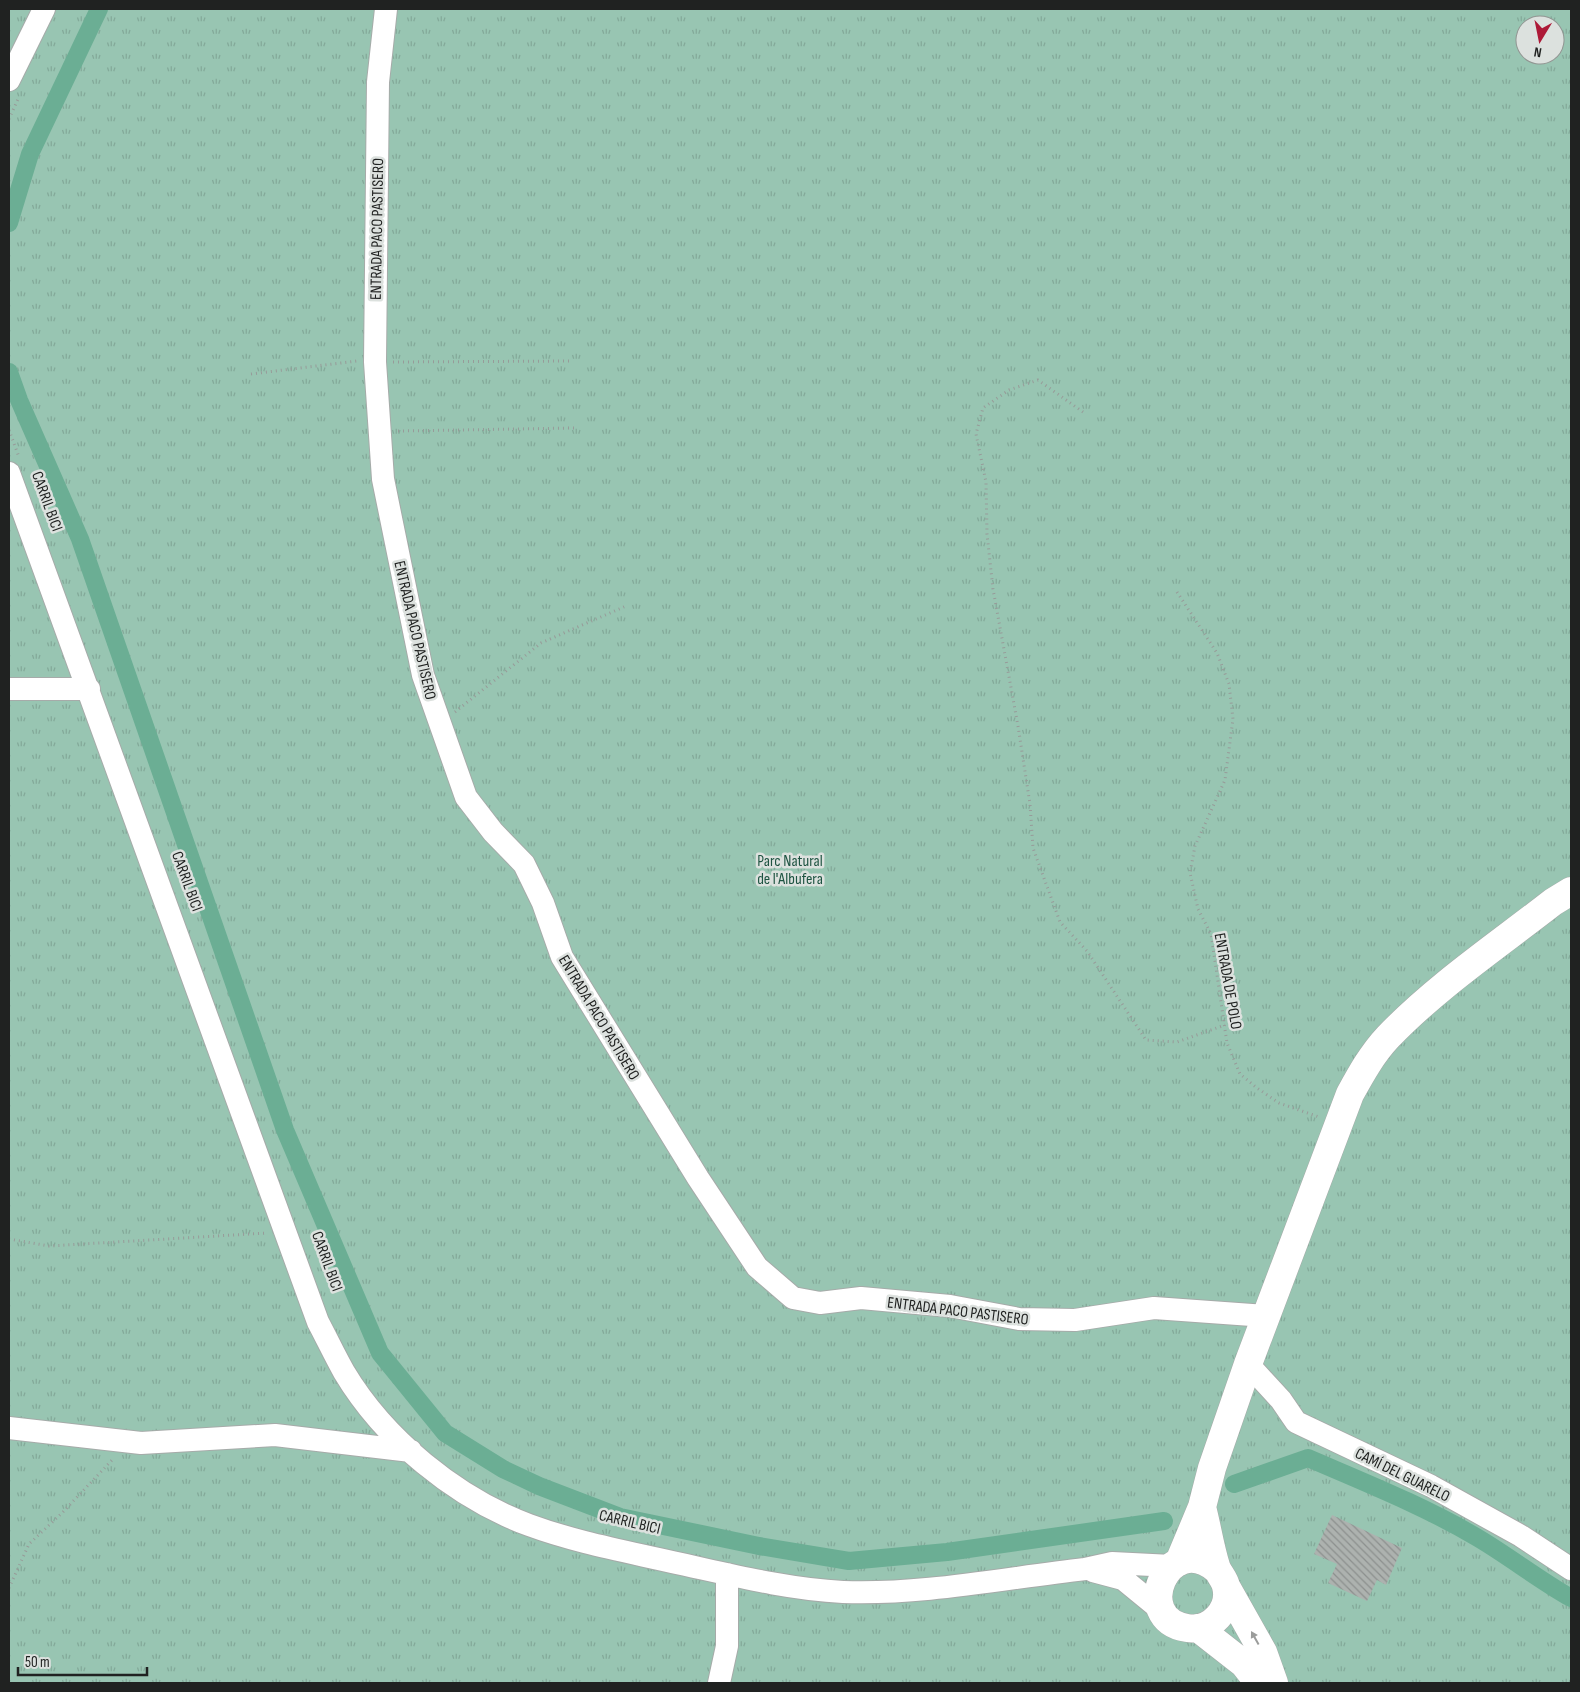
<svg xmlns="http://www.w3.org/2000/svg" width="1580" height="1692" font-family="'Sofia Sans Condensed',sans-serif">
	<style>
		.park { fill: url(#park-tufts); fill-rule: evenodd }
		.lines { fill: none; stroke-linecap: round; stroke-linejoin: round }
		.canal { stroke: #6bae94; stroke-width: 18 }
		.building { fill: url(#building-back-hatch) }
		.minor-casing { stroke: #a6aba9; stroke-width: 24 }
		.major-casing { stroke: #a6aba9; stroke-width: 29 }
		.path { stroke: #979b99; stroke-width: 3; stroke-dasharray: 1 4; stroke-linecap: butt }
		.minor { stroke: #fff; stroke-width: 22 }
		.major { stroke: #fff; stroke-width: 28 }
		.oneway { fill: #9b9c9b }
		.labels { text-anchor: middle; stroke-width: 5; stroke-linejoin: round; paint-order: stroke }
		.street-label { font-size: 16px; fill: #202221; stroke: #dce1de }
		.park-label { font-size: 16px; fill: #1e5442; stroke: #dce1de }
	</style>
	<defs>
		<pattern id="park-tufts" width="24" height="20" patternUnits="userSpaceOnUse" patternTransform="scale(1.25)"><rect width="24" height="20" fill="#98c5b2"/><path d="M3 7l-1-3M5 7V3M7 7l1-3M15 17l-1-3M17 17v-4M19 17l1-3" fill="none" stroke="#83a999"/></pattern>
		<pattern id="building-back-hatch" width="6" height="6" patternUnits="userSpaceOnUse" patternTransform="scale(1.25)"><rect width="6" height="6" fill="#adb2af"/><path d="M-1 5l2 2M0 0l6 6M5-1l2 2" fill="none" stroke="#8c908e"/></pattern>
	</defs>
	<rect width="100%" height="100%" fill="#dce1de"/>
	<!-- park -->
	<path class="park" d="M9,9H1571V1683H9ZM1525,25H1555V55H1525Z"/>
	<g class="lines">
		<!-- canal -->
		<path class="canal" d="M9,223L30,154L99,9
			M9,372L19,400L80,539L285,1130L380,1353L445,1433L503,1469L539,1486L620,1517L759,1546L849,1561L947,1552L1164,1521
			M1234,1484L1308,1458C1366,1483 1424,1506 1478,1538C1510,1557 1539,1580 1571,1598"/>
	</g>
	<!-- building -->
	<path class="building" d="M1332,1515L1402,1548L1386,1585L1377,1580L1367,1601L1328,1583L1337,1564L1314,1554Z"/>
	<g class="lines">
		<!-- minor casing -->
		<g class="minor-casing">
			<path id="minor" d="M386,9L378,82L375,362L383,479L423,675L466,797L493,832L524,864L543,903L562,957L698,1178L757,1267L793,1298L820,1303L861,1298L950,1306L1019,1319L1075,1320L1154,1308L1266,1316
				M9,80L44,9
				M9,473L318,1322C327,1339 335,1356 344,1372C384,1439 456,1498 529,1525C575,1542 624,1551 672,1562C728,1574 785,1589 843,1592C923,1595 1005,1578 1085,1569L1112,1563L1172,1566
				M9,689H89
				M1248,1364L1281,1400L1296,1422L1431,1486L1521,1536L1571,1569
				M9,1428L141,1443L275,1435L411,1451
				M1093,1571L1123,1579L1162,1611
				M719,1683L727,1646V1574"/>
		</g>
		<!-- major casing -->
		<g class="major-casing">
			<path id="major" d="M1202,1507C1207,1526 1210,1547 1216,1566C1218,1573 1224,1578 1226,1586C1232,1609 1211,1632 1187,1628C1130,1619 1168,1529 1216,1569
				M1179,1562L1202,1507L1212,1468L1248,1364L1350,1094C1361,1074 1372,1054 1388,1037C1437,986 1498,945 1553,902L1571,891
				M1227,1588L1263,1652L1274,1683
				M1198,1628L1244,1664L1259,1683"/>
		</g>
		<!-- path -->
		<path class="path" d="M9,119L19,97
			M393,362L573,361
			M251,374L357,361
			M1083,412L1038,380L1009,390L983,408L976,434L986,482L987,534L993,589L1018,726L1030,804L1033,848L1060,922L1087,951L1146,1040L1177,1042L1225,1025
			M9,430L19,457
			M398,431L575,428
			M1177,592L1217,653L1229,684L1233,719L1225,780L1195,846L1190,873L1198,909L1211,934L1227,1043L1240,1074L1257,1088L1279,1103L1319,1117
			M455,712L541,643L626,606
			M9,1239L49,1246L267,1233
			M9,1588L29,1544L62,1513L114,1458"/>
		<!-- minor -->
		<use href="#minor" class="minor"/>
		<!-- major -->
		<use href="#major" class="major"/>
	</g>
	<!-- one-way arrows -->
	<defs><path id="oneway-solid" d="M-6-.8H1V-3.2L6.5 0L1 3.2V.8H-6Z" transform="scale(1.25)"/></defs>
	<use class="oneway" href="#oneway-solid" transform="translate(1255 1638) rotate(-119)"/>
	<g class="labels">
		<!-- street labels -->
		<g class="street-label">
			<text transform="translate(376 229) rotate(-89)" y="6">ENTRADA PACO PASTISERO</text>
			<text transform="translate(48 501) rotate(70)" y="6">CARRIL BICI</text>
			<text transform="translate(416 630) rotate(77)" y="6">ENTRADA PACO PASTISERO</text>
			<text transform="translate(188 881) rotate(70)" y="6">CARRIL BICI</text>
			<text transform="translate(1229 981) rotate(80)" y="6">ENTRADA DE POLO</text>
			<text transform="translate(600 1017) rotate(59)" y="6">ENTRADA PACO PASTISERO</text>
			<text transform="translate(328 1261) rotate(70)" y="6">CARRIL BICI</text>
			<text transform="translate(958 1310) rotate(7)" y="6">ENTRADA PACO PASTISERO</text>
			<text transform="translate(1403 1474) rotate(26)" y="6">CAMÍ DEL GUARELO</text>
			<text transform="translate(630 1521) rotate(13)" y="6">CARRIL BICI</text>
		</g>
		<!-- park labels -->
		<g class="park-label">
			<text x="790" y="866">Parc Natural<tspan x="790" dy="18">de l'Albufera</tspan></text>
		</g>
	</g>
	<!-- border -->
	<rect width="1580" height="1692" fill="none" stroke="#202221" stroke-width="20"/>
	<!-- north arrow -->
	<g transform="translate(1540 40) rotate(190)"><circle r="24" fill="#dce1de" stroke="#919592"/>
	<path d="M0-4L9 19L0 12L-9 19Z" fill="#ad1937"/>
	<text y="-8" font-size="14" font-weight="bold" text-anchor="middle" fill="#202221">N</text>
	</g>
	<!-- scale -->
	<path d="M18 1667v8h129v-8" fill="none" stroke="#202221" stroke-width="2.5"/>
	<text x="25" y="1667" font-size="15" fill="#202221" stroke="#dce1de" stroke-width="4" paint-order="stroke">50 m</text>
</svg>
